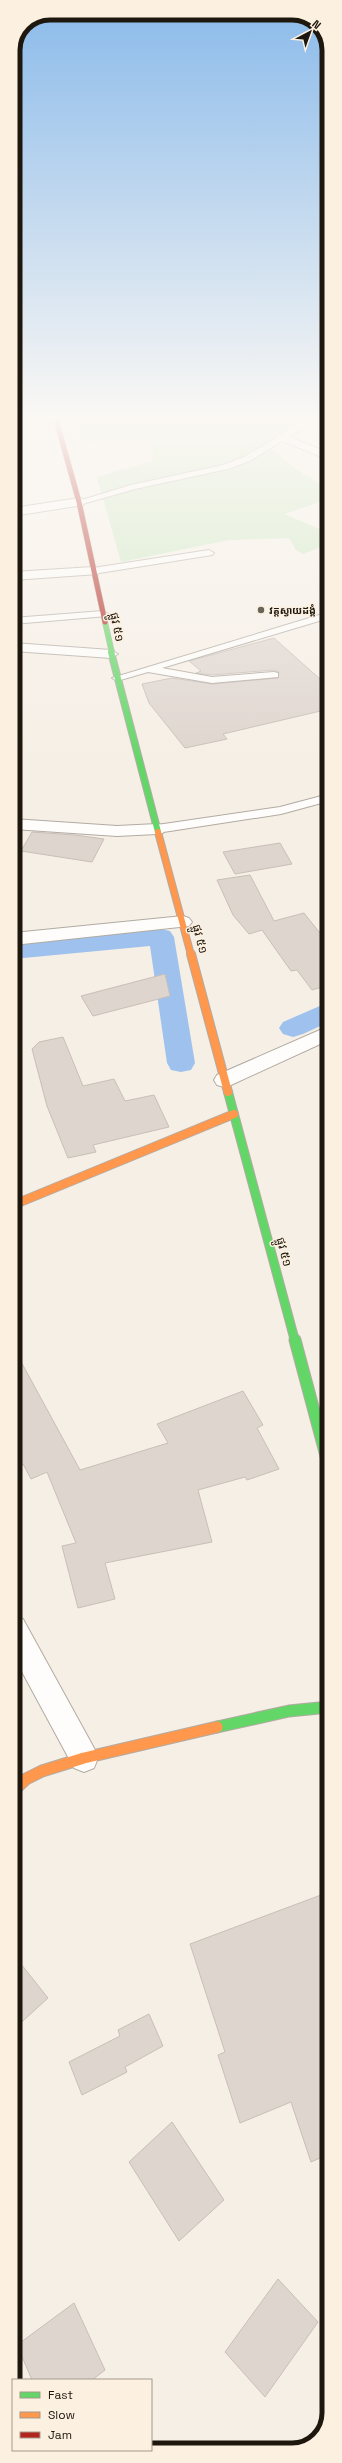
<svg xmlns="http://www.w3.org/2000/svg" width="342" height="2463" font-family="'Space Grotesk','Noto Sans Khmer',sans-serif">
	<style>
		.green { fill: #cbe7c2 }
		.lines { fill: none; stroke-linecap: round; stroke-linejoin: round }
		.canal { fill: #9ec2ed; fill-rule: evenodd }
		.building { fill: #dfd5cf; stroke: #c8bfb8 }
		.lane-casing { stroke: #b2aba3; stroke-width: 2 }
		.street-casing { stroke: #b2aba3; stroke-width: 2 }
		.fast-far3-casing { stroke: #b2aba3; stroke-width: 6 }
		.fast-far2-casing { stroke: #b2aba3; stroke-width: 8 }
		.fast-far1-casing { stroke: #b2aba3; stroke-width: 10 }
		.fast-casing { stroke: #b2aba3; stroke-width: 13 }
		.slow-far2-casing { stroke: #b2aba3; stroke-width: 8 }
		.slow-far1-casing { stroke: #b2aba3; stroke-width: 10 }
		.slow-casing { stroke: #b2aba3; stroke-width: 13 }
		.jam-casing { stroke: #b2aba3; stroke-width: 6 }
		.lane { fill: #fefdfb; fill-rule: evenodd }
		.street { fill: #fefdfb; fill-rule: evenodd }
		.fast-far3 { stroke: #63d668; stroke-width: 5 }
		.fast-far2 { stroke: #63d668; stroke-width: 6 }
		.fast-far1 { stroke: #63d668; stroke-width: 8 }
		.fast { stroke: #63d668; stroke-width: 11 }
		.slow-far2 { stroke: #ff974d; stroke-width: 6 }
		.slow-far1 { stroke: #ff974d; stroke-width: 8 }
		.slow { stroke: #ff974d; stroke-width: 11 }
		.jam { stroke: #b3261e; stroke-width: 5 }
		.poi-dot { fill: #6a6359; stroke: #fcf0e0; stroke-width: 1.5 }
		.labels { text-anchor: middle; stroke-width: 3; stroke-linejoin: round; paint-order: stroke }
		.far-poi-label { font-size: 10px; font-weight: bold; fill: #1e170d; stroke: #fcf0e0; text-anchor: start }
		.street-label { font-size: 12px; fill: #1e170d; stroke: #fcf0e0 }
		.rim { fill: none; stroke: #1e170d; stroke-width: 5 }
	</style>
	<rect width="100%" height="100%" fill="#f6efe6"/>
	<!-- green -->
	<path class="green" d="M77,416H302L281,438L225,467L160,482L220,472L274,449L291,466L329,489V499L284,514L329,533V544L303,554L296,550L289,538L229,540L121,562L97,477L153,461L152,438L84,443Z"/>
	<g class="lines">
		<!-- canal -->
		<path class="canal" d="M161,929L170,931L174,937L195,1063L191,1070L181,1072L171,1070L167,1063L150,946L13,959V943Z
			M329,1002V1022L303,1034L293,1037L283,1034L279,1028L283,1022Z"/>
	</g>
	<!-- building -->
	<path class="building" d="M274,638L329,687V709L223,734L227,739L185,748L149,703L142,684L172,678L212,684L278,678L279,672L274,670L212,675L196,673L201,671L189,661Z
		M32,832L75,835L104,839L92,862L21,851Z
		M280,843L292,864L235,874L223,852Z
		M250,875L274,921L304,913L319,932L329,930V985L312,990L297,970L291,971L262,930L249,934L233,915L217,880Z
		M165,974L170,996L93,1016L81,996Z
		M63,1037L83,1086L114,1079L125,1101L154,1095L169,1127L93,1145L96,1152L68,1158L47,1106L32,1049L39,1042Z
		M13,1347L80,1470L168,1443L157,1424L243,1391L263,1425L257,1428L279,1469L247,1480L245,1477L198,1490L212,1542L105,1563L115,1599L78,1608L62,1546L76,1543L47,1472L31,1479L23,1464L13,1468Z
		M329,1892V2154L311,2162L291,2102L240,2123L218,2055L225,2052L190,1944Z
		M13,1954L48,1998L13,2030Z
		M149,2014L163,2046L125,2067L127,2072L82,2095L69,2062L120,2036L118,2030Z
		M172,2122L224,2200L179,2241L129,2162Z
		M278,2279L318,2322L265,2397L225,2352Z
		M74,2303L105,2370L92,2380H32L17,2345Z"/>
	<g class="lines">
		<!-- lane casing -->
		<g class="lane-casing">
			<path id="lane" d="M56,418H59V422L13,427V423Z
				M281,435L285,438L284,440L250,461L228,469L135,489L79,505L75,502L131,485L223,465L244,457Z
				M209,550L214,553L212,555L93,574L88,571L93,568Z
				M103,611L108,614L107,616L13,624V618Z
				M329,612V618L162,668L212,677L274,672L278,673V677L212,683L148,672L117,681L112,678Z
				M329,794V801L281,814L157,833L151,829L157,825L280,807Z"/>
		</g>
		<!-- street casing -->
		<g class="street-casing">
			<path id="street" d="M307,416H320L290,437L329,453V460L275,438Z
				M79,498L83,499L85,502L83,505L13,516V508Z
				M93,567L100,571L98,574L13,580V572Z
				M13,643L111,650L118,654L111,658L13,651Z
				M13,819L117,826L157,824L163,825L165,829L163,833L157,834L117,836L13,829Z
				M183,916L189,918L192,922L189,926L13,945V933Z
				M329,1026V1040L231,1085L224,1087L217,1085L214,1080L217,1075Z
				M13,1615L23,1619L94,1748L98,1758L94,1768L84,1772L74,1768L13,1655Z"/>
		</g>
		<!-- fast-far3 casing -->
		<g class="fast-far3-casing">
			<path id="fast-far3" d="M105,622L112,653"/>
		</g>
		<!-- fast-far2 casing -->
		<g class="fast-far2-casing">
			<path id="fast-far2" d="M111,652L158,832"/>
		</g>
		<!-- fast-far1 casing -->
		<g class="fast-far1-casing">
			<path id="fast-far1" d="M228,1092L295,1341"/>
		</g>
		<!-- fast casing -->
		<g class="fast-casing">
			<path id="fast" d="M295,1340L329,1467
				M217,1727L289,1711L329,1707"/>
		</g>
		<!-- slow-far2 casing -->
		<g class="slow-far2-casing">
			<path id="slow-far2" d="M158,832L191,955"/>
		</g>
		<!-- slow-far1 casing -->
		<g class="slow-far1-casing">
			<path id="slow-far1" d="M191,954L228,1092
				M13,1205L234,1114"/>
		</g>
		<!-- slow casing -->
		<g class="slow-casing">
			<path id="slow" d="M13,1791L26,1779L42,1771L84,1758L217,1727"/>
		</g>
		<!-- jam casing -->
		<g class="jam-casing">
			<path id="jam" d="M55,416L79,502L105,622"/>
		</g>
		<!-- lane -->
		<use href="#lane" class="lane"/>
		<!-- street -->
		<use href="#street" class="street"/>
		<!-- fast-far3 -->
		<use href="#fast-far3" class="fast-far3"/>
		<!-- fast-far2 -->
		<use href="#fast-far2" class="fast-far2"/>
		<!-- fast-far1 -->
		<use href="#fast-far1" class="fast-far1"/>
		<!-- fast -->
		<use href="#fast" class="fast"/>
		<!-- slow-far2 -->
		<use href="#slow-far2" class="slow-far2"/>
		<!-- slow-far1 -->
		<use href="#slow-far1" class="slow-far1"/>
		<!-- slow -->
		<use href="#slow" class="slow"/>
		<!-- jam -->
		<use href="#jam" class="jam"/>
	</g>
	<!-- sky -->
	<linearGradient id="sky" x2="0" y2="1"><stop stop-color="#8abaea"/><stop offset="0.55" stop-color="#fbf8f4"/><stop offset="1" stop-color="#fbf8f4" stop-opacity="0"/></linearGradient>
	<rect width="342" height="761" fill="url(#sky)"/>
	<!-- markers -->
	<circle class="poi-dot" cx="261" cy="610" r="4"/>
	<g class="labels">
		<!-- far-poi labels -->
		<g class="far-poi-label">
			<text x="269" y="614">វត្តស្វាយដង្គំ</text>
		</g>
		<!-- street labels -->
		<g class="street-label">
			<text transform="translate(117 627) rotate(78)" y="4">ផ្លូវ ៥១</text>
			<text transform="translate(200 939) rotate(76)" y="4">ផ្លូវ ៥១</text>
			<text transform="translate(284 1252) rotate(75)" y="4">ផ្លូវ ៥១</text>
		</g>
	</g>
	<!-- crop -->
	<path d="M0 0H342V2463H0ZM50 20H292A30 30 0 0 1 322 50V2413A30 30 0 0 1 292 2443H50A30 30 0 0 1 20 2413V50A30 30 0 0 1 50 20Z" fill="#fcf0e0" fill-rule="evenodd"/>
	<path class="rim" d="M50 20H292A30 30 0 0 1 322 50V2413A30 30 0 0 1 292 2443H50A30 30 0 0 1 20 2413V50A30 30 0 0 1 50 20Z"/>
	<!-- legend -->
	<rect x="12" y="2379" width="140" height="72" fill="#fcf0e0" stroke="#a3998c"/>
	<rect x="20" y="2392" width="20" height="6" fill="#63d668" stroke="#a3998c"/>
	<text x="48" y="2399" font-size="12" fill="#1e170d">Fast</text>
	<rect x="20" y="2412" width="20" height="6" fill="#ff974d" stroke="#a3998c"/>
	<text x="48" y="2419" font-size="12" fill="#1e170d">Slow</text>
	<rect x="20" y="2432" width="20" height="6" fill="#b3261e" stroke="#a3998c"/>
	<text x="48" y="2439" font-size="12" fill="#1e170d">Jam</text>
	<!-- north arrow -->
	<g transform="translate(310 32) rotate(41)" stroke="#fcf0e0" stroke-width="3" paint-order="stroke">
	<path d="M0-3L7 15L0 10L-7 15Z" fill="#1e170d"/>
	<text y="-6" font-size="11" font-weight="bold" text-anchor="middle" fill="#1e170d">N</text>
	</g>
</svg>
